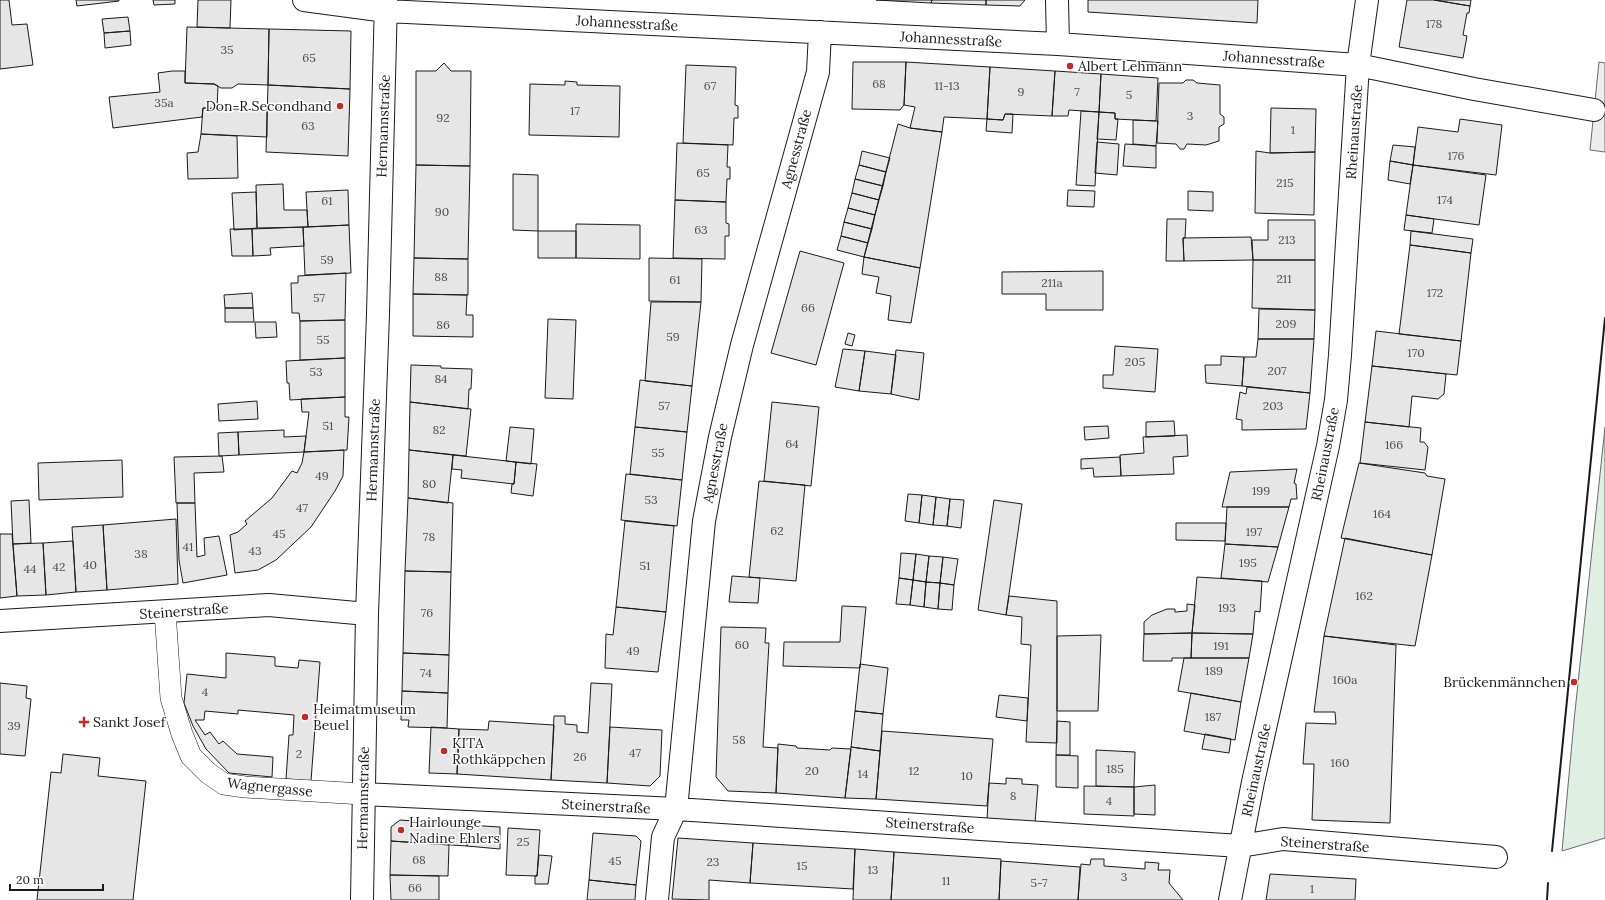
<svg xmlns="http://www.w3.org/2000/svg" width="1605" height="900" font-family="Lora,serif">
	<style>
		.green { fill: #e0efe3; stroke: #6a6a6a }
		.parking { fill: #ededed; stroke: #6a6a6a }
		.building { fill: #e6e6e6; stroke: #1a1a1a }
		.lines { fill: none; stroke-linecap: round; stroke-linejoin: round }
		.pedestrian-casing { stroke: #1a1a1a; stroke-width: 22 }
		.minor-casing { stroke: #1a1a1a; stroke-width: 24 }
		.pedestrian { stroke: #fff; stroke-width: 21 }
		.minor { stroke: #fff; stroke-width: 22 }
		.wall { stroke: #1a1a1a; stroke-width: 2 }
		.poi-dot { fill: #c62828; stroke: #fff; stroke-width: 1.5 }
		.labels { text-anchor: middle; stroke-width: 3; stroke-linejoin: round; paint-order: stroke }
		.number-label { font-size: 12px; fill: #4d4d4d }
		.street-label { font-size: 14px; fill: #1a1a1a; stroke: #fff }
		.poi-label { font-size: 14px; fill: #1a1a1a; stroke: #fff; text-anchor: start }
	</style>
	<rect width="100%" height="100%" fill="#fff"/>
	<!-- green -->
	<path class="green" d="M1605,427V838L1562,851L1574,721Z"/>
	<!-- parking -->
	<path class="parking" d="M1599,62L1605,63V152L1590,150Z"/>
	<!-- building -->
	<path class="building" d="M0,0H9L12,25L27,24L33,65L0,69Z
		M76,0H119V1L77,6Z
		M153,0H175V4L154,5Z
		M198,0H231L230,28L197,27Z
		M876,0H932L931,3Z
		M932,0H986V5L931,3Z
		M986,0H1025L1020,6L986,5Z
		M1088,0H1258L1257,23L1088,12Z
		M1407,0H1434L1470,6L1469,13H1467L1463,35L1467,36L1463,58L1399,47Z
		M1434,0H1471L1470,6Z
		M128,17L130,31L104,33L102,19Z
		M187,27L269,29L268,85L238,84L232,88H221L214,84L185,83Z
		M269,29L351,31L350,89L268,85Z
		M130,31L131,45L105,48L104,33Z
		M853,62H906L904,105L900,110L852,109Z
		M906,62L990,67L987,119L944,117L942,132L910,128L915,107L904,105Z
		M444,63L451,71H471L470,166L416,165V71H436Z
		M686,65L736,67L735,105L738,106V118H734L733,145L683,143Z
		M990,67L1055,71L1052,116L1005,114L1003,120L987,119Z
		M172,71H185V83L214,84L218,86L217,109L203,108L202,117L113,128L109,97L160,92L158,73Z
		M1055,71L1101,74L1099,112L1069,110L1068,116H1052Z
		M1101,74L1158,78L1156,121L1115,119V113L1099,112Z
		M1186,80H1193L1197,83L1220,85V114L1224,117V124L1219,127V141L1206,145L1187,144L1184,149H1180L1176,144L1157,143L1159,83H1183Z
		M565,81L577,82V85L620,86L619,137L529,135L530,84L565,85Z
		M268,85L350,89L348,156L266,152Z
		M203,108L267,110V137L201,134Z
		M1271,108L1316,109L1315,152L1270,153Z
		M1081,111L1099,112L1095,186L1076,185Z
		M1099,112L1115,113V119H1118L1116,140L1097,139Z
		M1005,114H1013L1012,133L986,131L987,119L1003,120Z
		M1460,119L1502,125L1496,175L1413,165L1418,127L1458,132Z
		M1133,120L1158,121L1156,146L1133,144Z
		M898,124L910,128L942,132L920,268L864,257Z
		M201,134L237,136L238,178L188,179L187,153L198,152Z
		M1097,142L1119,144L1117,175L1095,173Z
		M677,143L728,145L727,167H730V179H727L726,202L675,200Z
		M1125,144L1156,146V168L1123,166Z
		M1393,145L1415,147L1413,165L1390,161Z
		M862,151L890,158L886,172L859,165Z
		M1256,151L1270,153L1315,152L1314,215L1255,213Z
		M1390,161L1413,165L1410,184L1388,180Z
		M416,165L470,166L468,259L414,258Z
		M859,165L886,172L883,186L855,179Z
		M1413,165L1486,175L1479,225L1406,215Z
		M513,174L538,175V231L513,230Z
		M855,179L883,186L879,200L852,193Z
		M283,184L284,210H307L308,227L257,228L256,185Z
		M348,190L349,225L308,227L306,192Z
		M1068,190L1095,191L1094,207L1067,206Z
		M1188,191L1213,192V211L1188,210Z
		M256,192L257,228L234,230L232,193Z
		M852,193L879,200L875,215L848,208Z
		M675,200L726,202V223L729,224V236H725V259L673,258Z
		M848,208L875,215L872,229L844,222Z
		M1406,215L1434,219L1432,233L1404,230Z
		M1167,219H1186L1185,238H1183L1184,261H1166Z
		M1268,220H1315V260H1253L1252,240H1268Z
		M844,222L872,229L868,243L841,236Z
		M576,224L640,225V259L576,258Z
		M349,225L351,273L305,275L303,227Z
		M303,227L304,246L270,248L271,255L253,256L252,229Z
		M230,229H252L253,256H232Z
		M538,231H576V258H538Z
		M1411,231L1473,239L1471,253L1410,245Z
		M841,236L868,243L864,257L837,250Z
		M1251,237L1253,260L1184,261L1183,238Z
		M1410,245L1471,253L1461,341L1399,334Z
		M800,251L844,263L816,365L771,353Z
		M864,257L920,268L911,323L888,320L891,296L876,293L879,277L862,274Z
		M414,258L468,259V295L413,294Z
		M649,258L702,259L701,302L649,301Z
		M1253,260H1315V310L1252,308Z
		M1103,271V310H1046V294H1002V272Z
		M346,273L345,320L300,321L299,313H292L291,283H298V276Z
		M252,293L253,308H225L224,295Z
		M413,294L467,295L466,315H473V337L413,336Z
		M651,302H701L692,386L645,381Z
		M225,308H253L254,322H225Z
		M1259,309L1315,310L1314,339H1258Z
		M548,319L576,320L573,399L545,398Z
		M345,320V358L300,360V321Z
		M255,322H276L277,337L256,338Z
		M1376,331L1461,341L1457,375L1372,366Z
		M848,333L855,335L852,346L845,344Z
		M1258,339H1314L1310,393L1242,386L1244,357H1256Z
		M1115,346L1158,349L1155,392L1103,388V375H1113Z
		M843,349L865,351L859,391L835,387Z
		M896,350L924,353L919,400L891,394Z
		M865,351L896,355L891,394L859,391Z
		M1221,356L1244,357L1242,386L1206,383L1205,365H1221Z
		M345,358V397L290,400L289,383H287L286,361Z
		M411,365L441,366V368L472,369L471,389H469L468,409L410,402Z
		M1372,366L1446,374L1444,394L1438,399L1412,396L1409,427L1365,422Z
		M640,380L692,386L687,432L635,427Z
		M1247,387L1310,393L1306,429L1242,430V420L1236,419L1240,392L1246,394Z
		M345,397V417H349L347,450L304,452L309,412H302L301,399Z
		M257,401L258,419L219,421L218,404Z
		M410,402L471,409L466,456L409,450Z
		M772,402L819,407L811,486L764,481Z
		M1174,421L1175,436L1146,437V422Z
		M1365,422L1421,428L1420,442H1424L1428,447L1425,470L1360,463Z
		M1108,426L1109,438L1085,440L1084,427Z
		M510,427L534,429L531,464L506,461Z
		M635,427L687,432L682,480L630,474Z
		M284,430V437L306,436L304,452L239,455L238,432Z
		M238,432L239,455L219,456L218,433Z
		M1187,435L1188,456L1173,457L1174,474L1121,476L1120,455L1144,453L1143,437Z
		M344,450L343,476L335,491L311,527L276,560L258,570L235,573L230,535L238,532L247,524L245,521L272,498L292,471L297,473L302,463L304,452Z
		M409,450L453,455L448,503L408,498Z
		M453,455L516,462L514,484L461,478L462,470L452,469Z
		M222,456L224,472L194,473L195,503H176L174,457Z
		M1120,457L1121,476L1094,477L1093,468L1081,469V459Z
		M122,460L123,497L39,500L38,463Z
		M516,462L537,464L533,496L511,493L512,484H514Z
		M1359,463L1425,473L1427,476L1445,479L1432,555L1341,538Z
		M1297,469L1294,483L1296,484L1297,499H1291L1289,507H1222L1230,472Z
		M626,474L682,480L677,526L621,520Z
		M759,481L805,485L796,581L749,577Z
		M908,494L922,495L919,523L905,521Z
		M922,495L936,497L933,525L919,523Z
		M936,497L950,499L947,526L933,525Z
		M408,498L453,503L451,572L405,571Z
		M950,499L964,500L961,528L947,526Z
		M29,500L31,543L13,544L11,501Z
		M994,500L1022,504L1006,615L978,610Z
		M177,503H195L197,557L205,555L204,538L219,536L227,575L183,583L179,560Z
		M1227,507H1289L1278,547L1225,544Z
		M176,519L178,584L107,590L103,525Z
		M625,521L674,526L666,612L616,607Z
		M1176,523H1226L1225,541L1176,540Z
		M103,525L107,590L76,592L72,527Z
		M0,534H12L17,596L0,598Z
		M1345,538L1432,555L1415,646L1324,636Z
		M73,541L76,592L46,595L43,543Z
		M43,543L46,595L17,596L13,544Z
		M1225,544L1278,547L1268,582L1221,578Z
		M901,553L916,554L913,580L899,578Z
		M916,554L929,556L926,582L913,580Z
		M929,556L943,557L940,583L926,582Z
		M943,557L958,559L954,585L940,583Z
		M405,571L451,572L449,655L403,653Z
		M732,576L760,578L758,603L729,602Z
		M1197,577L1262,581L1260,612L1255,611L1253,634L1192,633Z
		M899,578L913,580L910,605L896,604Z
		M913,580L926,582L924,607L910,605Z
		M926,582L940,583L938,609L924,607Z
		M940,583L954,585L952,610L938,609Z
		M1009,596L1057,601V743L1026,742L1031,645L1021,644L1022,617L1006,615Z
		M1187,604L1195,605L1192,633L1144,634V622L1152,615L1167,609H1175V612L1187,611Z
		M842,606L866,607L860,668L783,666L784,642H840Z
		M616,607L666,612L658,672L605,668L606,634L613,635Z
		M721,627L766,628L765,643H769L763,747L778,748L776,793L728,791L716,777Z
		M1192,633L1253,634L1249,658H1191Z
		M1192,633L1191,658H1172V661H1143L1144,634Z
		M1101,635L1098,711H1057V636Z
		M1324,636L1396,645L1390,823L1312,820L1314,764H1303L1306,723L1336,724L1335,712H1314Z
		M226,653L275,657V666L298,668L299,660L320,662L311,781L286,779L289,735H293L294,715L238,710V714L205,711L204,720H195L205,735L210,732L219,744L223,741L237,754L273,757L272,777L229,773L206,749L193,726L184,703L187,674L226,678Z
		M403,653L449,655L448,693L402,691Z
		M1184,658H1249L1241,702L1178,691Z
		M860,664L888,668L883,714L855,711Z
		M0,683L27,686L26,698L31,699L25,756L0,754Z
		M591,683L612,684L607,783L551,780L554,716H565V724L577,725V732L588,733Z
		M402,691L448,693L447,728L408,727L409,720H401Z
		M1191,693L1241,702L1235,740L1184,731Z
		M999,695L1028,698L1027,721L996,717Z
		M855,711L883,714L880,751L851,747Z
		M489,721L554,725L551,780L457,774L459,729L488,730Z
		M1057,721L1070,722V755H1056Z
		M431,727L459,729L457,774L429,773Z
		M610,727L662,730L660,776L650,786L607,783Z
		M882,731L993,739L987,806L876,799Z
		M1205,734L1231,739L1229,753L1202,749Z
		M778,744L796,746L797,748L830,750L832,748L851,749L845,798L776,793Z
		M851,747L880,751L876,799L845,798Z
		M1096,750L1135,752L1134,787L1096,786Z
		M63,754L100,758L98,776L146,781L133,900H37L51,772L61,773Z
		M1056,755L1078,756V788L1056,787Z
		M1006,778L1022,779V784L1038,785L1035,823L987,820L989,783L1006,784Z
		M1155,785V815L1134,814V787Z
		M1084,786L1134,787V816L1084,814Z
		M400,820L468,825L467,846L391,841V827Z
		M468,825L500,827V849L467,846Z
		M508,828L540,830L537,876L506,875Z
		M593,833L636,836L641,841L636,885L589,880Z
		M678,838L753,843L750,883L709,880V900L672,899Z
		M391,841L449,845L448,876L390,875Z
		M753,843L855,849L853,889L750,883Z
		M855,849L894,852L891,900H853Z
		M894,852L1001,859L999,900H891Z
		M539,855L552,856L548,884H535V876H537Z
		M1091,859H1104V866L1145,869V862L1159,863L1158,870H1170L1169,883L1183,900H1078L1081,864L1090,865Z
		M1001,861L1080,867L1078,900H999Z
		M1270,874L1356,879L1355,900H1266Z
		M390,875L439,876V900H391Z
		M589,880L636,885L635,900H587Z"/>
	<g class="lines">
		<!-- pedestrian casing -->
		<g class="pedestrian-casing">
			<path id="pedestrian" d="M165,612L171,698L182,734L191,756L208,773L224,784L245,787L363,794"/>
		</g>
		<!-- minor casing -->
		<g class="minor-casing">
			<path id="minor" d="M304,0L386,11L1058,44L1358,65L1474,89L1594,110
				M1057,0L1058,44
				M0,621L269,605L367,614
				M363,794L676,809L1240,846L1283,839L1496,857
				M362,900L367,614L378,314L386,0
				M657,900L663,837L676,809L704,521L720,437L742,345L818,72L820,32
				M1230,900L1253,782L1328,446L1336,400L1340,355L1358,65L1367,0"/>
		</g>
		<!-- pedestrian -->
		<use href="#pedestrian" class="pedestrian"/>
		<!-- minor -->
		<use href="#minor" class="minor"/>
		<!-- wall -->
		<path class="wall" d="M1552,851L1605,318
			M1547,900L1548,883"/>
	</g>
	<!-- markers -->
	<g class="poi-dot">
		<circle cx="1070" cy="66" r="4"/>
		<circle cx="340" cy="106" r="4"/>
		<circle cx="1574" cy="682" r="4"/>
		<circle cx="305" cy="717" r="4"/>
		<path d="M82 716h4v4h4v4h-4v4h-4v-4h-4v-4h4z"/>
		<circle cx="444" cy="751" r="4"/>
		<circle cx="401" cy="830" r="4"/>
	</g>
	<g class="labels">
		<!-- number labels -->
		<g class="number-label">
			<text x="1434" y="28">178</text>
			<text x="227" y="54">35</text>
			<text x="309" y="62">65</text>
			<text x="879" y="88">68</text>
			<text x="710" y="90">67</text>
			<text x="947" y="90">11-13</text>
			<text x="1021" y="96">9</text>
			<text x="1077" y="96">7</text>
			<text x="1129" y="99">5</text>
			<text x="164" y="107">35a</text>
			<text x="575" y="115">17</text>
			<text x="1190" y="120">3</text>
			<text x="443" y="122">92</text>
			<text x="308" y="130">63</text>
			<text x="1293" y="134">1</text>
			<text x="1456" y="160">176</text>
			<text x="703" y="177">65</text>
			<text x="1285" y="187">215</text>
			<text x="1445" y="204">174</text>
			<text x="327" y="205">61</text>
			<text x="442" y="216">90</text>
			<text x="701" y="234">63</text>
			<text x="1287" y="244">213</text>
			<text x="327" y="264">59</text>
			<text x="441" y="281">88</text>
			<text x="1284" y="283">211</text>
			<text x="675" y="284">61</text>
			<text x="1052" y="287">211a</text>
			<text x="1435" y="297">172</text>
			<text x="319" y="302">57</text>
			<text x="808" y="312">66</text>
			<text x="1286" y="328">209</text>
			<text x="443" y="329">86</text>
			<text x="673" y="341">59</text>
			<text x="323" y="344">55</text>
			<text x="1416" y="357">170</text>
			<text x="1135" y="366">205</text>
			<text x="1277" y="375">207</text>
			<text x="316" y="376">53</text>
			<text x="441" y="383">84</text>
			<text x="664" y="410">57</text>
			<text x="1273" y="410">203</text>
			<text x="328" y="430">51</text>
			<text x="439" y="434">82</text>
			<text x="792" y="448">64</text>
			<text x="1394" y="449">166</text>
			<text x="658" y="457">55</text>
			<text x="322" y="480">49</text>
			<text x="429" y="488">80</text>
			<text x="1261" y="495">199</text>
			<text x="651" y="504">53</text>
			<text x="302" y="512">47</text>
			<text x="1382" y="518">164</text>
			<text x="777" y="535">62</text>
			<text x="1254" y="536">197</text>
			<text x="279" y="538">45</text>
			<text x="429" y="541">78</text>
			<text x="188" y="551">41</text>
			<text x="255" y="555">43</text>
			<text x="141" y="558">38</text>
			<text x="1248" y="567">195</text>
			<text x="90" y="569">40</text>
			<text x="645" y="570">51</text>
			<text x="59" y="571">42</text>
			<text x="30" y="573">44</text>
			<text x="1364" y="600">162</text>
			<text x="1227" y="612">193</text>
			<text x="427" y="617">76</text>
			<text x="742" y="649">60</text>
			<text x="1221" y="650">191</text>
			<text x="633" y="655">49</text>
			<text x="1214" y="675">189</text>
			<text x="426" y="677">74</text>
			<text x="1345" y="684">160a</text>
			<text x="205" y="696">4</text>
			<text x="1213" y="721">187</text>
			<text x="14" y="730">39</text>
			<text x="739" y="744">58</text>
			<text x="635" y="757">47</text>
			<text x="299" y="758">2</text>
			<text x="580" y="761">26</text>
			<text x="1340" y="767">160</text>
			<text x="1115" y="773">185</text>
			<text x="812" y="775">20</text>
			<text x="914" y="775">12</text>
			<text x="863" y="778">14</text>
			<text x="967" y="780">10</text>
			<text x="1013" y="800">8</text>
			<text x="1109" y="805">4</text>
			<text x="523" y="846">25</text>
			<text x="419" y="864">68</text>
			<text x="615" y="865">45</text>
			<text x="713" y="866">23</text>
			<text x="802" y="870">15</text>
			<text x="873" y="874">13</text>
			<text x="1124" y="881">3</text>
			<text x="946" y="885">11</text>
			<text x="1039" y="887">5-7</text>
			<text x="415" y="892">66</text>
			<text x="1312" y="893">1</text>
		</g>
		<!-- street labels -->
		<g class="street-label">
			<text transform="translate(627 23) rotate(3)" y="5">Johannesstraße</text>
			<text transform="translate(951 39) rotate(3)" y="5">Johannesstraße</text>
			<text transform="translate(1274 59) rotate(4)" y="5">Johannesstraße</text>
			<text transform="translate(383 126) rotate(-88)" y="5">Hermannstraße</text>
			<text transform="translate(1354 132) rotate(-86)" y="5">Rheinaustraße</text>
			<text transform="translate(796 149) rotate(-75)" y="5">Agnesstraße</text>
			<text transform="translate(373 450) rotate(-88)" y="5">Hermannstraße</text>
			<text transform="translate(1325 454) rotate(-79)" y="5">Rheinaustraße</text>
			<text transform="translate(715 463) rotate(-79)" y="5">Agnesstraße</text>
			<text transform="translate(184 611) rotate(-4)" y="5">Steinerstraße</text>
			<text transform="translate(1256 770) rotate(-78)" y="5">Rheinaustraße</text>
			<text transform="translate(270 787) rotate(6)" y="5">Wagnergasse</text>
			<text transform="translate(363 798) rotate(-89)" y="5">Hermannstraße</text>
			<text transform="translate(606 806) rotate(3)" y="5">Steinerstraße</text>
			<text transform="translate(930 825) rotate(4)" y="5">Steinerstraße</text>
			<text transform="translate(1325 844) rotate(4)" y="5">Steinerstraße</text>
		</g>
		<!-- poi labels -->
		<g class="poi-label">
			<text x="1078" y="71">Albert Lehmann</text>
			<text x="332" y="111" text-anchor="end">Don-R Secondhand</text>
			<text x="1566" y="687" text-anchor="end">Brückenmännchen</text>
			<text x="313" y="714">Heimatmuseum<tspan x="313" dy="16">Beuel</tspan></text>
			<text x="93" y="727">Sankt Josef</text>
			<text x="452" y="748">KITA<tspan x="452" dy="16">Rothkäppchen</tspan></text>
			<text x="409" y="827">Hairlounge<tspan x="409" dy="16">Nadine Ehlers</tspan></text>
		</g>
	</g>
	<!-- scale -->
	<path d="M10 884v6h93v-6" fill="none" stroke="#1a1a1a" stroke-width="2"/>
	<text x="16" y="884" font-size="12" fill="#1a1a1a" stroke="#ffffff" stroke-width="3" paint-order="stroke">20 m</text>
</svg>
